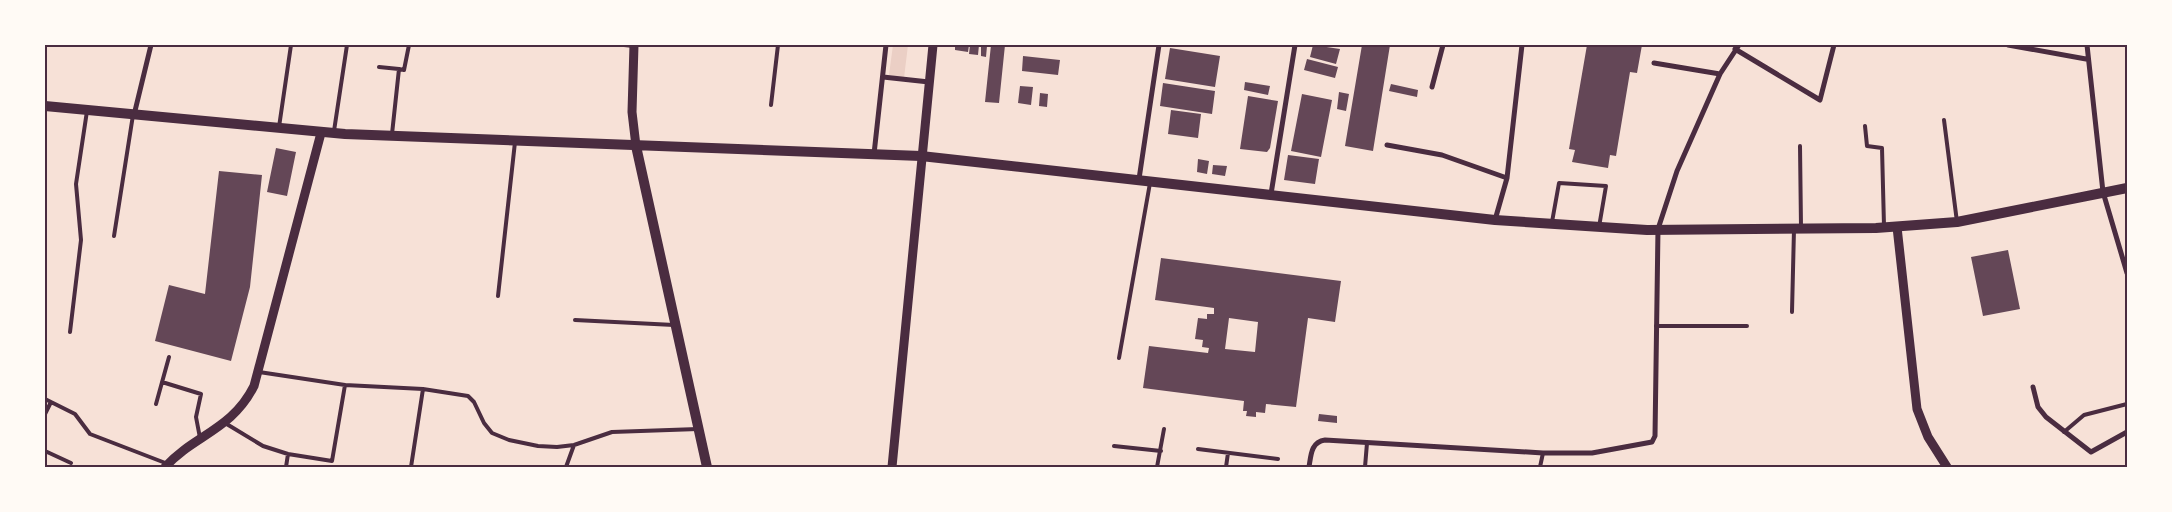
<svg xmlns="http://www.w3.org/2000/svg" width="2172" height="512" font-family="Literata,serif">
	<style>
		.green { fill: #ebcfc5 }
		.building { fill: #644757; fill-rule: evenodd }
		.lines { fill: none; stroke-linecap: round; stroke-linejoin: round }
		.service { stroke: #4a2c40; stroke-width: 4 }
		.minor { stroke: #4a2c40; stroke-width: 5 }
		.tertiary { stroke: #4a2c40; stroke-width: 9 }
		.secondary { stroke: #4a2c40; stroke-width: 10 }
		.neatline { fill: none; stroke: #4a2c40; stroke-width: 2 }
	</style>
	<rect width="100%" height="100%" fill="#f7e1d7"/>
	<!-- green -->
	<path class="green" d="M893,45H908L904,78L889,75Z"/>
	<!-- building -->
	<path class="building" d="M955,45H969L968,52L955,50Z
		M970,45H979L978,55L969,54Z
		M981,45L987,46L986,57L981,56Z
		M991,45H1005L999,103L985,102Z
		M1313,45L1340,49L1336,64L1310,57Z
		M1362,45H1390L1373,151L1345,146Z
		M1587,45H1642L1637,73L1630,72L1616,156L1610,155L1608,168L1572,162L1575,150L1569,149Z
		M1170,48L1220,56L1215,87L1165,79Z
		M1023,56L1060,60L1058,75L1022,71Z
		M1307,59L1338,67L1335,78L1304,70Z
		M1245,82L1270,86L1268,95L1244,90Z
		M1163,83L1215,91L1212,114L1160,106Z
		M1391,84L1418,90L1417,97L1389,91Z
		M1020,86L1033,87L1031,105L1018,103Z
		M1339,92L1349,94L1346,111L1337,109Z
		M1040,93L1048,94L1047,107L1039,106Z
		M1302,94L1332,100L1321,157L1291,151Z
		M1248,96L1278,101L1270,148L1267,152L1240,149Z
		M1171,110L1201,114L1198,138L1168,134Z
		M276,148L296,152L287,196L267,192Z
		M1288,155L1319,159L1315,184L1284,180Z
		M1198,159L1209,161L1207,174L1197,172Z
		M1213,165L1227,166L1225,176L1212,174Z
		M219,171L262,175L250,287L231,361L155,341L169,285L205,294Z
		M2008,250L2020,309L1983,316L1971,257Z
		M1161,258L1341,281L1335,322L1308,318L1296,407L1266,404L1265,413L1256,412V417L1246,416L1247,411H1243L1244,401L1143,388L1149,346L1208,353L1209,348L1202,347L1203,340L1195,339L1198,318L1207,319V314H1214V308L1155,300ZM1229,318L1258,322L1255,352L1225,349Z
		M1319,414L1337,416V423L1318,421Z"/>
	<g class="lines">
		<!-- service -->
		<path class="service" d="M624,45L634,46
			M379,67L399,69
			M771,105L778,45
			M1944,120L1957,222
			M1865,126L1867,146L1882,148L1884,226
			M279,127L291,45
			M334,131L347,45
			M392,134L399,69L404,70L409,45
			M1800,146L1801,227
			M1552,222L1559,183L1606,186L1599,227
			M114,236L133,115
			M498,296L515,142
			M1792,312L1794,229
			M575,320L674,325
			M1656,326H1747
			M70,332L81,240L76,184L87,111
			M1119,358L1150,183
			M259,372L345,385L423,389L468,396L474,402L484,423L492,433L509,440L538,446L557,447L574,445L612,432L698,429
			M162,382L201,394L196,417L200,438
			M45,399L75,414L90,434L168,464
			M156,404L169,357
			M45,414L51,402
			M225,423L263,446L288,454L332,461L345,385
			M2064,432L2084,415L2127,404
			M1114,446L1161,451
			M1198,449L1278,459
			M45,451L71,463
			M286,467L288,454
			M411,467L423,389
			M566,467L574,445
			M1157,467L1164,429
			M1226,467L1228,453
			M1365,467L1367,443
			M1540,467L1543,453"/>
		<!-- minor -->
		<path class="minor" d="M2008,45L2086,59
			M2087,45L2103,192L2127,273
			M1735,49L1820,100L1834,45
			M1654,63L1720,74
			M883,77L929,82
			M1432,87L1443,45
			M134,115L151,45
			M1387,145L1442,155L1507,178
			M874,154L886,45
			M1139,179L1159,45
			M1271,194L1295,45
			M1495,220L1507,178L1522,45
			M2033,387L2038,407L2046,417L2091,452L2127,432
			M1309,467C1311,455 1311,442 1325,440L1543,453H1592L1652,442L1655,436L1658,229L1677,171L1720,74L1739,45"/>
		<!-- tertiary -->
		<path class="tertiary" d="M634,45L632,112L636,146
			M1897,227L1917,409L1928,437L1947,467
			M165,467C194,435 232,430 254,386L321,133
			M892,467L933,45"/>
		<!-- secondary -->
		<path class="secondary" d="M45,106L345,134L921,156L1495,220L1647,230L1876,228L1957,222L2127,188
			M636,146L707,467"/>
	</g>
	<!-- border -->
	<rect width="2172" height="512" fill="none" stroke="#fffaf5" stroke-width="92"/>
	<rect x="46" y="46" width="2080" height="420" class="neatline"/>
</svg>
